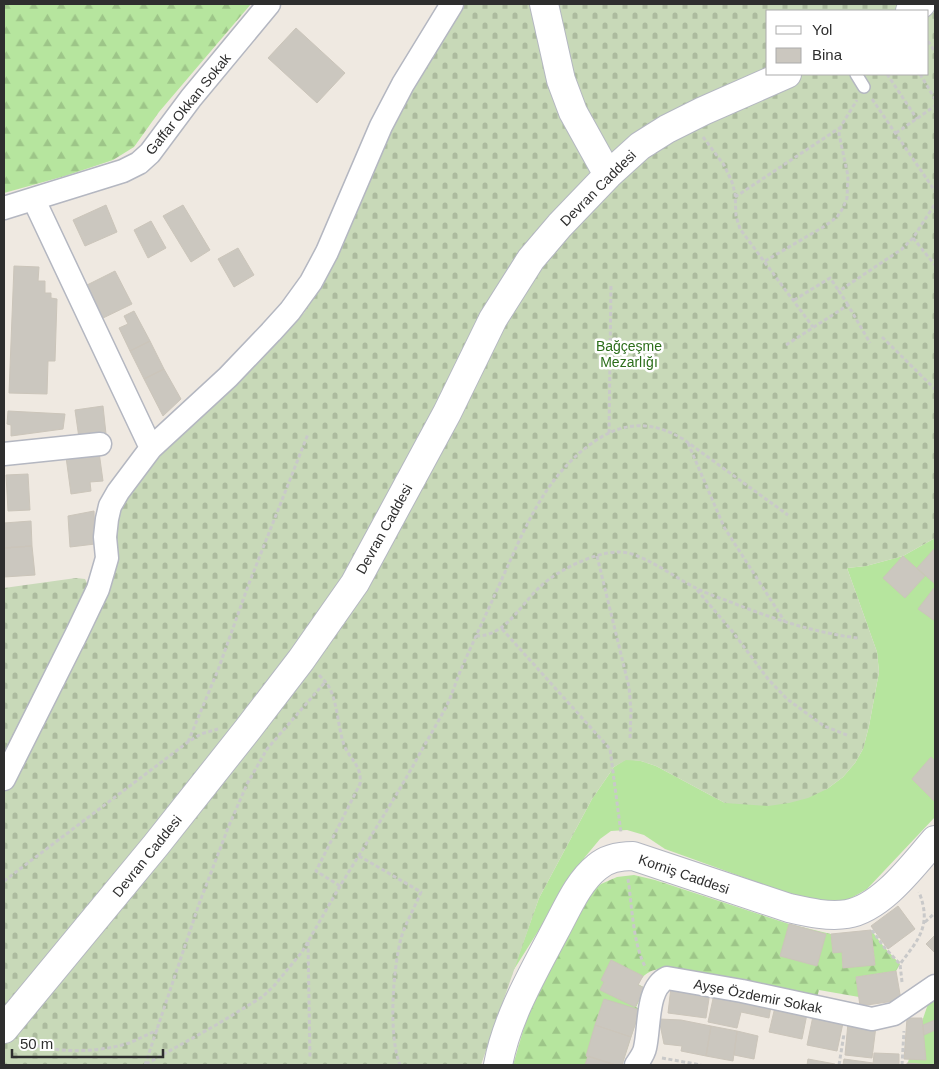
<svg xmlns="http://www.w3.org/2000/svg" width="939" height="1069" font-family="Arial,sans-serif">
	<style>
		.grass { fill: #b6e59e }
		.forest { fill: url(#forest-firs) }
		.cemetery { fill: url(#cemetery-stones); fill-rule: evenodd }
		.building { fill: #cbc7bf; stroke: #cbc5ba }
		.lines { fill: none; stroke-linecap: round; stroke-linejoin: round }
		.lane-casing { stroke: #b4b7c1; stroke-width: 14 }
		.street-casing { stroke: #b4b7c1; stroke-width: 25 }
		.secondary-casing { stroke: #b4b7c1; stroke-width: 30 }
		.path { stroke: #c9c9c9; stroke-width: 3; stroke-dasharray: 4 2.5; stroke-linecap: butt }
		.lane { stroke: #fff; stroke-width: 11 }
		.street { stroke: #fff; stroke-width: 22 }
		.secondary { stroke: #fff; stroke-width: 28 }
		.labels { text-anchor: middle; stroke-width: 5; stroke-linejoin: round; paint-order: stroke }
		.street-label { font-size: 14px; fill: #2e2e2e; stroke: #fff }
		.park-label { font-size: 14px; fill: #2c6e1b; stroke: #fff }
	</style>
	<defs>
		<pattern id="forest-firs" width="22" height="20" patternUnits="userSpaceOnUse" patternTransform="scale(1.25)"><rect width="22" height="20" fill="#b6e59e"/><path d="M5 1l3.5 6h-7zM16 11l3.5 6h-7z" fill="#9dc588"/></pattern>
		<pattern id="cemetery-stones" width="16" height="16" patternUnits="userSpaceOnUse" patternTransform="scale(1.25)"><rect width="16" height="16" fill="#c8d9b8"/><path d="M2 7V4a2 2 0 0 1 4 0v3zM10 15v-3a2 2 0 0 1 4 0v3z" fill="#acbb9e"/></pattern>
	</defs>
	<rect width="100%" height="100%" fill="#efe9e1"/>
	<!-- grass -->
	<path class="grass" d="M935,538V817L867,889L846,901H820L790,894L665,849L644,835L627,830L611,831L600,839L585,857L513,971L539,898L592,799L614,767L626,759L641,761L656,766L725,803L827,789L843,777L855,763L863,749L869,726L879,672L877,652L847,568L866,566L903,556Z
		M935,998V1065H907L928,1004Z"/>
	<!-- forest -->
	<path class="forest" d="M4,4H251L159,112L134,147L113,160L65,176L4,193Z
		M634,875L655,880L789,924L831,934L833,952H842L843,968L875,964L871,930L884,947L900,964L896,971L856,977L859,997L819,990L816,1001L680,969C662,969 648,966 638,984L645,988L636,1007L640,1010L622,1065H513L525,1024L554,949L587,896L601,884L617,877Z"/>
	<!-- cemetery -->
	<path class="cemetery" d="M464,4H935V538L903,556L866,566L847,568L877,652L879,672L869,726L863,749L855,763L843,777L827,789L808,798L789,803L768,806L725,803L656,766L641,761L626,760L614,767L592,799L539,898L481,1065H4V793L64,676L114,515L158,457L208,406L280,339L304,313L326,278L358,208L403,102L444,30ZM768,11H928V74H768Z
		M76,578L85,579L88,585L4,760V588Z"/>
	<!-- building -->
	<path class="building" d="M296,28L345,73L317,103L268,58Z
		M106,205L117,232L85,246L73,220Z
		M183,205L210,250L191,262L163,216Z
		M151,221L166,248L148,258L134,230Z
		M238,248L254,275L234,287L218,259Z
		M14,266L39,267L38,281H45V293H51V298L57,299L55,361H48L47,394L9,393Z
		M115,271L132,304L101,319L85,286Z
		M134,311L150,341L130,351L119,328L128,324L124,316Z
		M150,341L164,369L144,379L130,351Z
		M164,369L181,399L163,416L144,379Z
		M103,406L106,434L79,438L75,410Z
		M8,411L65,414L63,429L11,436V425L7,424Z
		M99,452L103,481L90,482L91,491L71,494L66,457Z
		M28,474L30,510L8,511L6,475Z
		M94,511L95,544L70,547L68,516Z
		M31,521L32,546L4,548V523Z
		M32,546L35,575L4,577V548Z
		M935,548V584L917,568Z
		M903,556L925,576L905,598L883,578Z
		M934,588L935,589V621L918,609Z
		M931,757L935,761V802L912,779Z
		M898,906L915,929L888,949L871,926Z
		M789,924L826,934L817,966L780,956Z
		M871,930L875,965L843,968L842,952L833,953L831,934Z
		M935,935V953L926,944Z
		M611,960L643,976L638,985L645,988L635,1007L600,990L604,982L601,980Z
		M896,971L901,1000L860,1006L856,977Z
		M671,987L710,992L706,1018L668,1013Z
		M714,994L771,1006L769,1018L741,1012L737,1028L708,1022Z
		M604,999L640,1010L631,1037L595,1025Z
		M775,1007L807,1014L802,1039L769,1032Z
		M813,1016L843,1023L837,1051L807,1045Z
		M907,1018H922L926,1060L904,1059Z
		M659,1019L681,1020L711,1026L706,1056L681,1051L682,1046L664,1044Z
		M935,1020V1030L924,1035L923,1025Z
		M848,1023L876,1026L872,1058L845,1055Z
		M595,1025L631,1037L622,1065H616L586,1056Z
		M711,1026L737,1031L733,1061L706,1056Z
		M737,1031L758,1036L754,1059L734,1055Z
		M874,1053L899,1054V1065H873Z
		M588,1056L616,1065H585Z
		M808,1059L835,1064V1065H807Z
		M844,1059L873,1063V1065H843Z
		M907,1063L931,1065H907Z"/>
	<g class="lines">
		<!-- lane casing -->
		<g class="lane-casing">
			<path id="lane" d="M856,74L864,87"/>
		</g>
		<!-- street casing -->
		<g class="street-casing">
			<path id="street" d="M34,200L151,448
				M4,208L123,171L139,163L150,153L191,98L269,4
				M4,454L100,444
				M4,779L77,633L98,589L107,558L105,537L107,519L110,506L118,492L151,448L228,377L271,332L290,311L311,282L327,252L381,126L403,84L452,4
				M636,1065C639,1060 644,1054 645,1048C650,1027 646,988 667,978L742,991L872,1019L894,1014L935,986"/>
		</g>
		<!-- secondary casing -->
		<g class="secondary-casing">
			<path id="secondary" d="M544,4L561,80L573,112L608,175
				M910,11L921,4
				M4,1029L156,845L248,729L301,660L355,583L447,413L493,319L531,259L560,225L608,175L640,146L667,129L703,111L787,74
				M498,1065C507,1017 533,973 555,931C567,909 578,882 597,867C607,858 620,856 633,856L789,908C807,912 828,917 847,914C882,908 913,865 935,840"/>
		</g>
		<!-- path -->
		<path class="path" d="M928,41L935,52
			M887,74L917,119
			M920,74L935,99
			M872,99L935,191
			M896,133L935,106
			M703,137L724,165L732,182L735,193L736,216L740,229L813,327
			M735,197L841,127
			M913,238L935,265
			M765,261L825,226L837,217L843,208L847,198L848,176L839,134L841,126L857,100
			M794,300L830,278L839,291
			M848,305L839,291L902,249L913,238L935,204
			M882,337L935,389
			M786,345L848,305L870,343
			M609,433L611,284
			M688,443L724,527L785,622
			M597,556L629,687L631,711L630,739
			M697,590L732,631L768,679L787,699L824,726L847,735
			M502,629L610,749L621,833
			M476,636C507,636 520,604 542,585C560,569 594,553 617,552C639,550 675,578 696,588C709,595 724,599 738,605C777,620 816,633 858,638
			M319,675C324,680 328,684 331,691C338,708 338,727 344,745C350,760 362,765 360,784L316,871L340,886C369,839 398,794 424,746C432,732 441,717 448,703C453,691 457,679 462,667C475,638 488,610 501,581C525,528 545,475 595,441C625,421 652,421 683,439L788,515
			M188,742L218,670L248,586L308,434
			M359,856L421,892C415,907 406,922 401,938C393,970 388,1035 400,1065
			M628,879C632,905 633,946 646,968
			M4,881L188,742L201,734L218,729
			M925,922L935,913
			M872,930L884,947L900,964
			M308,942L310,1058
			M902,982L900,964C919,939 932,925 919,892
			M24,1041C53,1054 98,1053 129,1043C139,1039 148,1034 158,1030
			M662,1058L701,1065
			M146,1064L216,1025L262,997L273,987L302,952L340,886
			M145,1065L199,904L228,828L247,784L267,749L326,681
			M839,1065L844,1034
			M902,1065L904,1031"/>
		<!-- lane -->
		<use href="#lane" class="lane"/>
		<!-- street -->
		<use href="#street" class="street"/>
		<!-- secondary -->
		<use href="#secondary" class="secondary"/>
	</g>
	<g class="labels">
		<!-- street labels -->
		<g class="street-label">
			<text transform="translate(188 104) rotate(-51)" y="5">Gaffar Okkan Sokak</text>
			<text transform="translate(598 188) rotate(-45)" y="5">Devran Caddesi</text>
			<text transform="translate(384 529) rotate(-61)" y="5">Devran Caddesi</text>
			<text transform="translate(147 856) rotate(-51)" y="5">Devran Caddesi</text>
			<text transform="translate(684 874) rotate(19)" y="5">Korniş Caddesi</text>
			<text transform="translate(758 996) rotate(11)" y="5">Ayşe Özdemir Sokak</text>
		</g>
		<!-- park labels -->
		<g class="park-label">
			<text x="629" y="351">Bağçeşme<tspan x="629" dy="16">Mezarlığı</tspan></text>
		</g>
	</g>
	<!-- border -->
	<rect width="939" height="1069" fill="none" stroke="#2e2e2e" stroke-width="10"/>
	<!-- legend -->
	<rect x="766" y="10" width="162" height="65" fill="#ffffff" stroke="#ababab"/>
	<rect x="776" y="26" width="25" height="8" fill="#ffffff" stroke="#ababab"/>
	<text x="812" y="35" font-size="15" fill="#2e2e2e">Yol</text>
	<rect x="776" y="48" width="25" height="15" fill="#cbc7bf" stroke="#ababab"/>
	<text x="812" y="60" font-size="15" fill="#2e2e2e">Bina</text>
	<!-- scale -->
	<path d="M12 1049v8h151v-8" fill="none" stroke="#2e2e2e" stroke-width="2.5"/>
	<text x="20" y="1049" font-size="15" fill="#2e2e2e" stroke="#ffffff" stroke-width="4" paint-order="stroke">50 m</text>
</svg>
